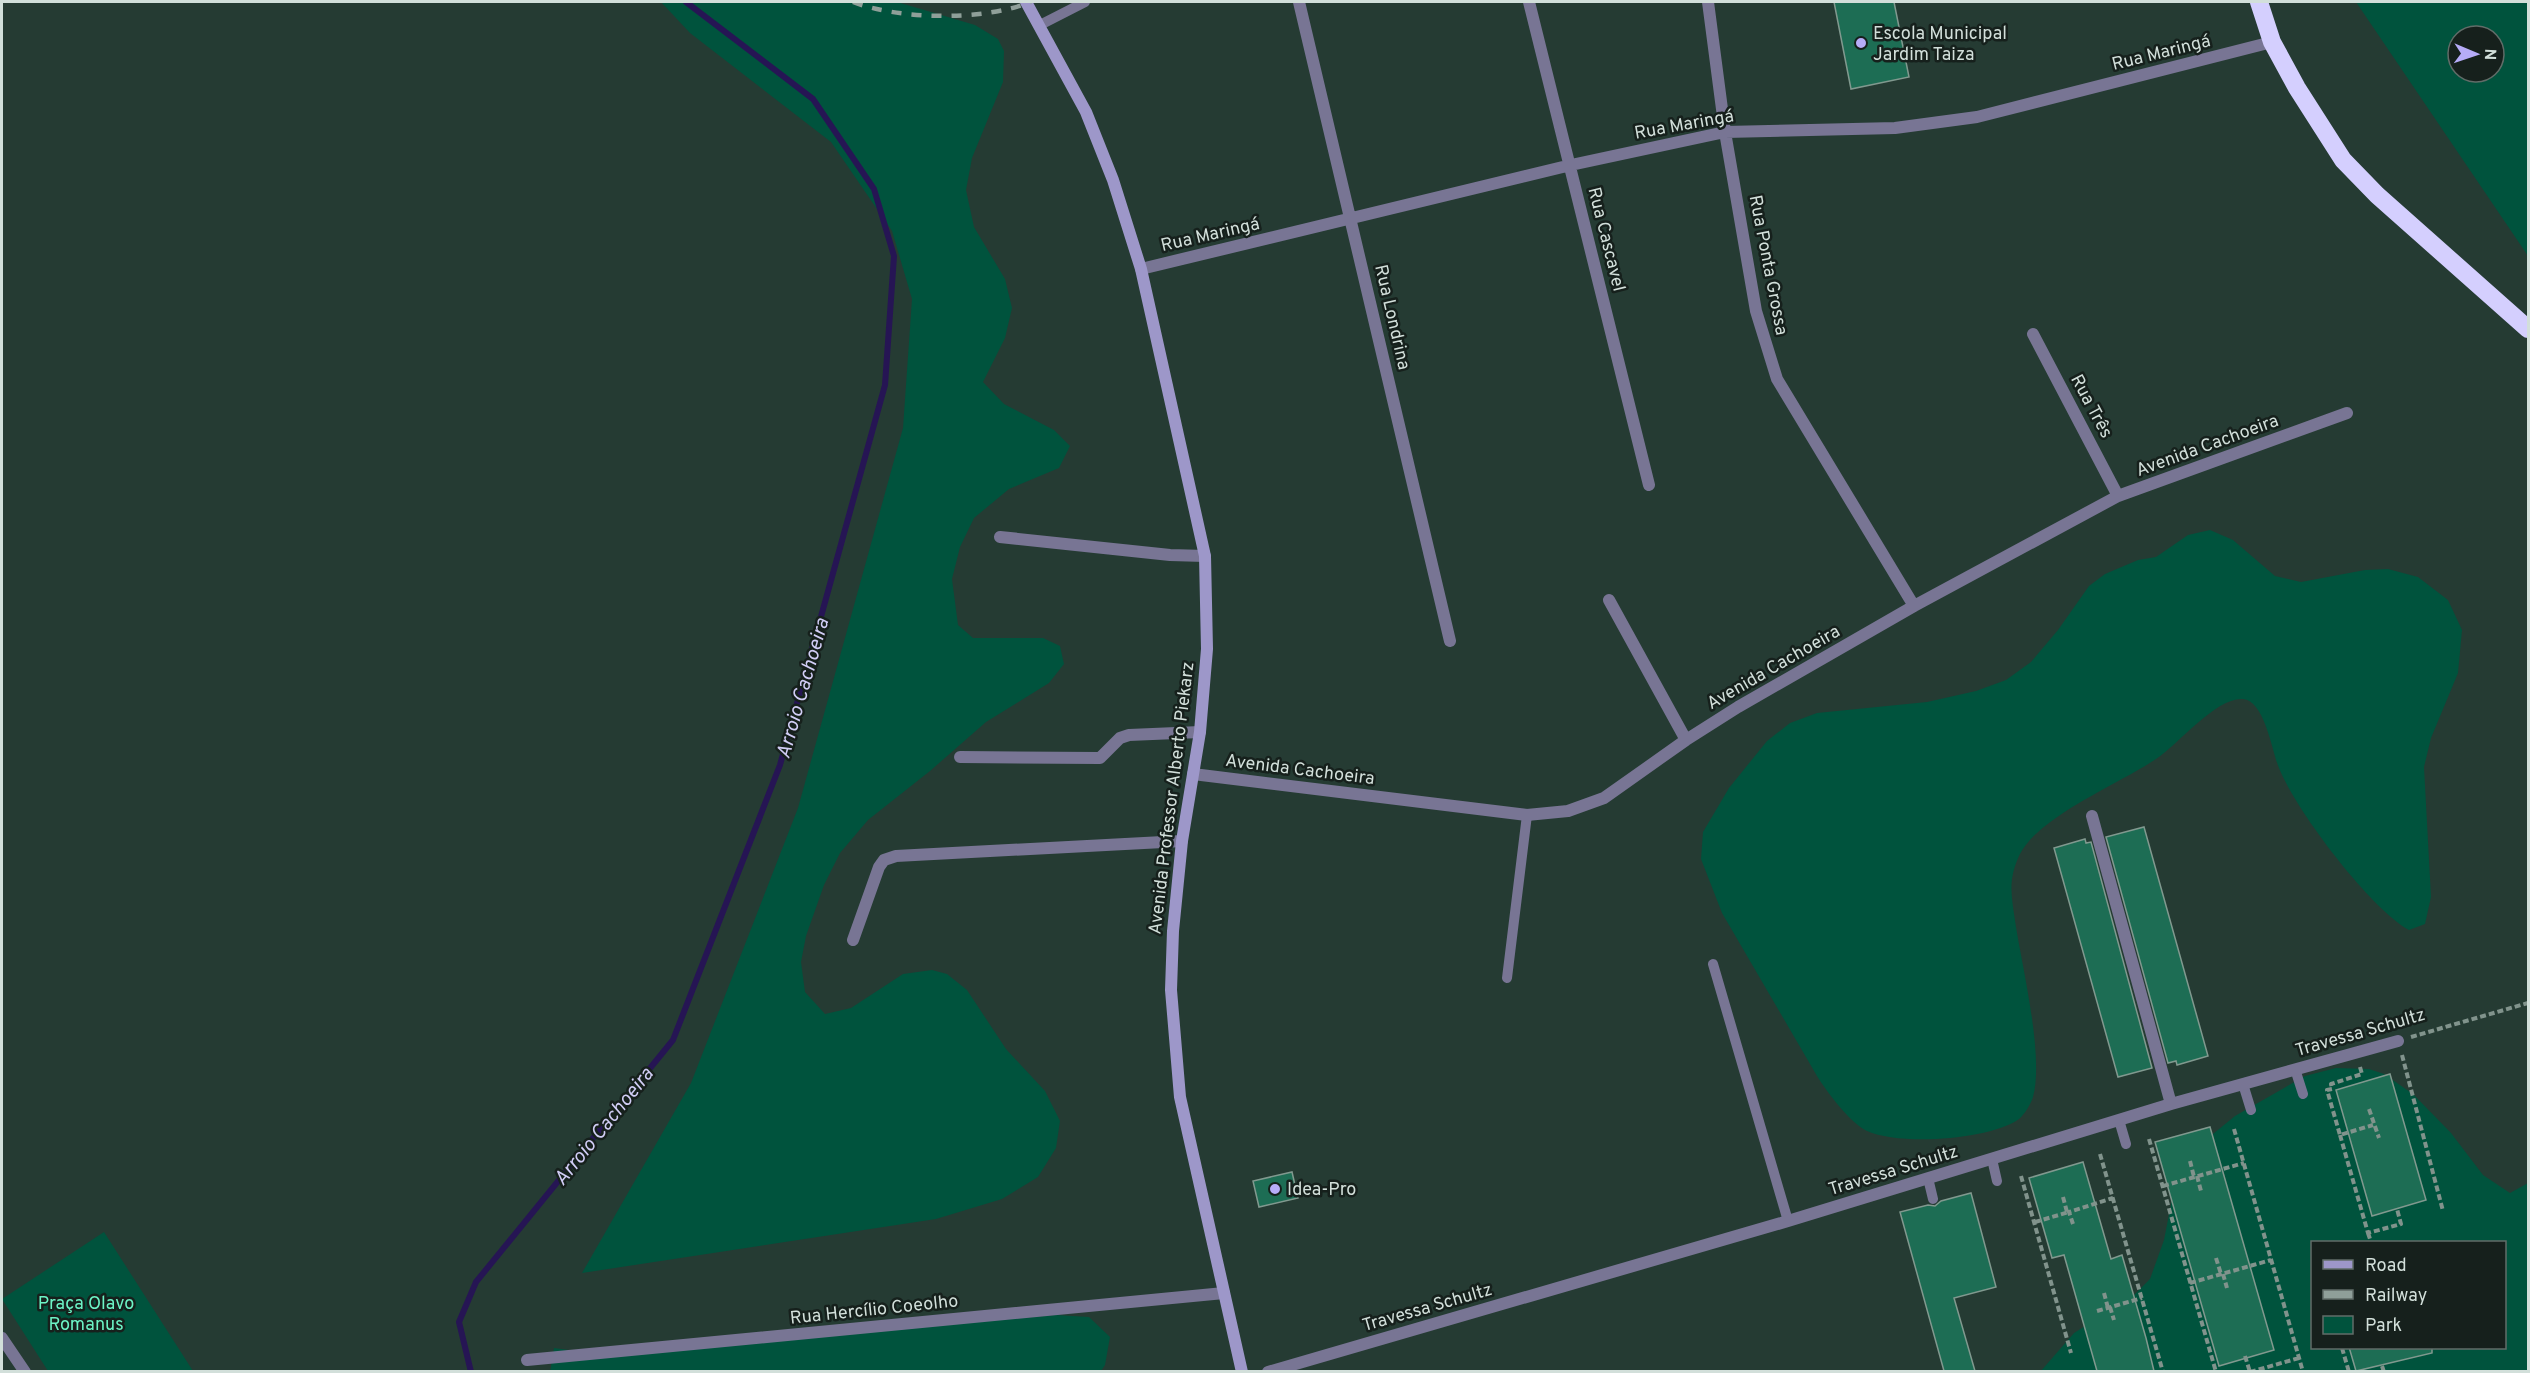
<svg xmlns="http://www.w3.org/2000/svg" width="2530" height="1373" font-family="Overpass,sans-serif">
	<style>
		.green { fill: #00533d; fill-rule: evenodd }
		.lines { fill: none; stroke-linecap: round; stroke-linejoin: round }
		.stream { stroke: #261554; stroke-width: 6 }
		.building { fill: #1d6d54; stroke: #81998f; stroke-width: 1.5 }
		.path { stroke: #81938c; stroke-width: 4; stroke-dasharray: 6 3; stroke-linecap: butt }
		.lane { stroke: #787594; stroke-width: 10 }
		.street { stroke: #787594; stroke-width: 12 }
		.secondary { stroke: #9d97c9; stroke-width: 12 }
		.highway { stroke: #d4cffe; stroke-width: 18 }
		.rail { stroke: #8f9f99; stroke-width: 4.5; stroke-dasharray: 10 10; stroke-linecap: butt }
		.poi-dot { fill: #b6acf8; stroke: #16201c; stroke-width: 2 }
		.labels { text-anchor: middle; stroke-width: 5; stroke-linejoin: round; paint-order: stroke }
		.poi-label { font-size: 18px; fill: #d2dfda; stroke: #16201c; text-anchor: start }
		.street-label { font-size: 18px; fill: #d2dfda; stroke: #16201c }
		.park-label { font-size: 18px; fill: #6cf4c6; stroke: #16201c }
		.water-label { font-size: 20px; font-style: italic; fill: #d1cdf5; stroke: #16201c }
	</style>
	<rect width="100%" height="100%" fill="#253b33"/>
	<!-- green -->
	<path class="green" d="M661,2H897L975,25L998,39L1004,51L1003,82L972,158L966,190L974,227L1005,279L1012,308L1005,338L983,382L1004,404L1054,430L1070,446L1059,468L1009,489L974,518L960,547L952,579L958,625L973,638H1043L1060,646L1064,664L1049,683L986,722L930,771L868,820L840,853L824,885L806,936L801,962L805,992L825,1014L851,1008L903,974L932,970L947,974L967,990L1006,1049L1045,1091L1060,1121L1056,1148L1038,1177L1002,1199L936,1219L582,1273L691,1083L798,808L903,428L912,299L892,231L831,142L690,33Z
		M2356,2H2528V257L2526,253ZM2458,36H2494V72H2458Z
		M2210,530L2233,540L2275,576L2301,582L2365,570L2388,569L2418,577L2448,600L2462,630L2458,673L2431,738L2424,767L2431,897L2425,924L2409,930C2370,908 2296,811 2279,768C2272,752 2265,701 2243,699C2216,697 2179,744 2156,759C2121,782 2067,805 2037,833C2023,845 2015,860 2012,879C2010,893 2014,912 2016,927C2023,970 2044,1057 2033,1097C2031,1104 2024,1115 2019,1119C1989,1140 1900,1146 1867,1131C1850,1123 1827,1092 1817,1076L1722,913L1701,859L1703,832L1729,788L1767,741L1790,723L1817,713L1927,702L1976,691L2006,680L2031,662L2058,630L2089,586L2105,574L2138,560L2156,557L2188,535Z
		M2336,1068L2369,1069L2384,1074L2413,1094L2451,1133L2483,1175L2510,1193L2528,1183V1371L2040,1372L2074,1333L2131,1298L2150,1279L2164,1240L2174,1189L2202,1143L2235,1116L2305,1076ZM2312,1242H2504V1348H2312Z
		M104,1232L193,1371H48L2,1299Z
		M1056,1315L1089,1317L1110,1337L1105,1365L1101,1371L550,1372L554,1348L591,1353L653,1350Z"/>
	<g class="lines">
		<!-- stream -->
		<path class="stream" d="M471,1372L459,1322L476,1282L673,1040L780,765L885,385L894,256L874,189L813,99L686,2"/>
	</g>
	<!-- building -->
	<path class="building" d="M1834,2H1894L1909,77L1851,89Z
		M2144,827L2208,1056L2177,1065L2176,1061L2168,1063L2106,837Z
		M2085,839L2086,843L2091,842L2152,1068L2118,1077L2054,848Z
		M2390,1074L2426,1200L2372,1216L2336,1090Z
		M2210,1127L2274,1350L2219,1366L2155,1142Z
		M2083,1162L2111,1259L2122,1255L2146,1338L2154,1371H2097L2064,1255L2052,1258L2029,1178Z
		M1292,1172L1298,1198L1259,1207L1253,1181Z
		M1971,1193L1996,1287L1954,1298L1975,1371H1944L1900,1212L1928,1205L1935,1206L1941,1201Z
		M2349,1347H2432V1353L2356,1371Z"/>
	<g class="lines">
		<!-- path -->
		<path class="path" d="M2411,1037L2528,1003
			M2402,1055L2443,1211
			M2360,1067L2362,1074L2331,1084L2332,1089L2327,1090L2340,1135L2373,1125
			M2369,1109L2379,1138
			M2234,1129L2303,1372
			M2340,1135L2368,1233L2401,1224L2397,1209
			M2149,1139L2216,1372
			M2100,1154L2163,1372
			M2190,1161L2194,1177
			M2021,1176L2071,1353
			M2197,1176L2201,1191
			M2163,1186L2244,1163
			M2063,1197L2067,1212
			M2035,1222L2069,1212
			M2073,1224L2069,1212L2113,1198
			M2368,1233L2371,1242
			M2216,1258L2221,1274
			M2223,1274L2227,1288
			M2190,1283L2271,1260
			M2104,1293L2108,1308
			M2110,1307L2114,1320
			M2097,1311L2142,1298
			M2342,1348L2349,1372
			M2245,1356L2250,1372
			M2382,1366L2384,1372
			M2250,1372L2299,1358"/>
		<!-- lane -->
		<path class="lane" d="M1040,25L1085,2
			M1713,964L1788,1221
			M1507,978L1527,815
			M2295,1069L2303,1094
			M2243,1084L2251,1110
			M2119,1120L2126,1144
			M1992,1159L1997,1181
			M1928,1178L1933,1199"/>
		<!-- street -->
		<path class="street" d="M1299,2L1450,641
			M1529,2L1649,485
			M1708,2L1725,132L1756,311L1777,379L1914,606
			M1141,269L1571,165L1725,132L1895,128L1977,117L2272,42
			M2033,334L2118,496
			M1000,537L1170,555L1205,556
			M1609,600L1686,740
			M960,757L1100,758L1120,738L1129,735L1200,732
			M1193,774L1527,815L1568,811L1604,798L1686,740L1738,707L1914,606L2118,496L2347,413
			M2092,816L2171,1104
			M853,940L879,867L884,860L896,856L1182,841
			M2,1338L25,1372
			M527,1360L1224,1293
			M1268,1372L1788,1221L2171,1104L2398,1041"/>
		<!-- secondary -->
		<path class="secondary" d="M1026,2L1086,112L1113,180L1141,269L1205,556L1207,649L1200,732L1182,841L1173,931L1171,990L1180,1097L1242,1372"/>
		<!-- highway -->
		<path class="highway" d="M2259,2L2272,42L2297,88L2343,160L2377,195L2528,329"/>
		<!-- rail -->
		<path class="rail" d="M853,2C900,20 984,21 1031,2"/>
	</g>
	<!-- markers -->
	<g class="poi-dot">
		<circle cx="1861" cy="43" r="6"/>
		<circle cx="1275" cy="1189" r="6"/>
	</g>
	<g class="labels">
		<!-- poi labels -->
		<g class="poi-label">
			<text x="1873" y="39">Escola Municipal<tspan x="1873" dy="21">Jardim Taiza</tspan></text>
			<text x="1287" y="1195">Idea-Pro</text>
		</g>
		<!-- street labels -->
		<g class="street-label">
			<text transform="translate(2161 52) rotate(-14)" y="6">Rua Maringá</text>
			<text transform="translate(1684 124) rotate(-10)" y="6">Rua Maringá</text>
			<text transform="translate(1210 234) rotate(-13)" y="6">Rua Maringá</text>
			<text transform="translate(1607 239) rotate(76)" y="6">Rua Cascavel</text>
			<text transform="translate(1769 265) rotate(79)" y="6">Rua Ponta Grossa</text>
			<text transform="translate(1393 317) rotate(77)" y="6">Rua Londrina</text>
			<text transform="translate(2092 406) rotate(62)" y="6">Rua Três</text>
			<text transform="translate(2207 445) rotate(-20)" y="6">Avenida Cachoeira</text>
			<text transform="translate(1773 667) rotate(-30)" y="6">Avenida Cachoeira</text>
			<text transform="translate(1300 769) rotate(7)" y="6">Avenida Cachoeira</text>
			<text transform="translate(1171 798) rotate(-83)" y="6">Avenida Professor Alberto Piekarz</text>
			<text transform="translate(2360 1032) rotate(-16)" y="6">Travessa Schultz</text>
			<text transform="translate(1893 1170) rotate(-17)" y="6">Travessa Schultz</text>
			<text transform="translate(1427 1307) rotate(-16)" y="6">Travessa Schultz</text>
			<text transform="translate(874 1309) rotate(-6)" y="6">Rua Hercílio Coeolho</text>
		</g>
		<!-- park labels -->
		<g class="park-label">
			<text x="86" y="1309">Praça Olavo<tspan x="86" dy="21">Romanus</tspan></text>
		</g>
		<!-- water labels -->
		<g class="water-label">
			<text transform="translate(802 688) rotate(-74)" y="7">Arroio Cachoeira</text>
			<text transform="translate(603 1126) rotate(-51)" y="7">Arroio Cachoeira</text>
		</g>
	</g>
	<!-- border -->
	<rect width="2530" height="1373" fill="none" stroke="#d2dfda" stroke-width="6"/>
	<!-- legend -->
	<rect x="2311" y="1241" width="195" height="108" fill="#16201c" stroke="#616c68" stroke-width="1.5"/>
	<rect x="2323" y="1260" width="30" height="9" fill="#9d97c9" stroke="#616c68" stroke-width="1.5"/>
	<text x="2365" y="1271" font-size="18" fill="#d2dfda">Road</text>
	<rect x="2323" y="1290" width="30" height="9" fill="#8f9f99" stroke="#616c68" stroke-width="1.5"/>
	<text x="2365" y="1301" font-size="18" fill="#d2dfda">Railway</text>
	<rect x="2323" y="1316" width="30" height="18" fill="#00533d" stroke="#616c68" stroke-width="1.5"/>
	<text x="2365" y="1331" font-size="18" fill="#d2dfda">Park</text>
	<!-- north arrow -->
	<g transform="translate(2476 54) rotate(92)"><circle r="28" fill="#16201c" stroke="#616c68" stroke-width="1.5"/>
	<path d="M0-4.5L10 22L0 15L-10 22Z" fill="#b6acf8"/>
	<text y="-9" font-size="16" font-weight="bold" text-anchor="middle" fill="#d2dfda">N</text>
	</g>
</svg>
